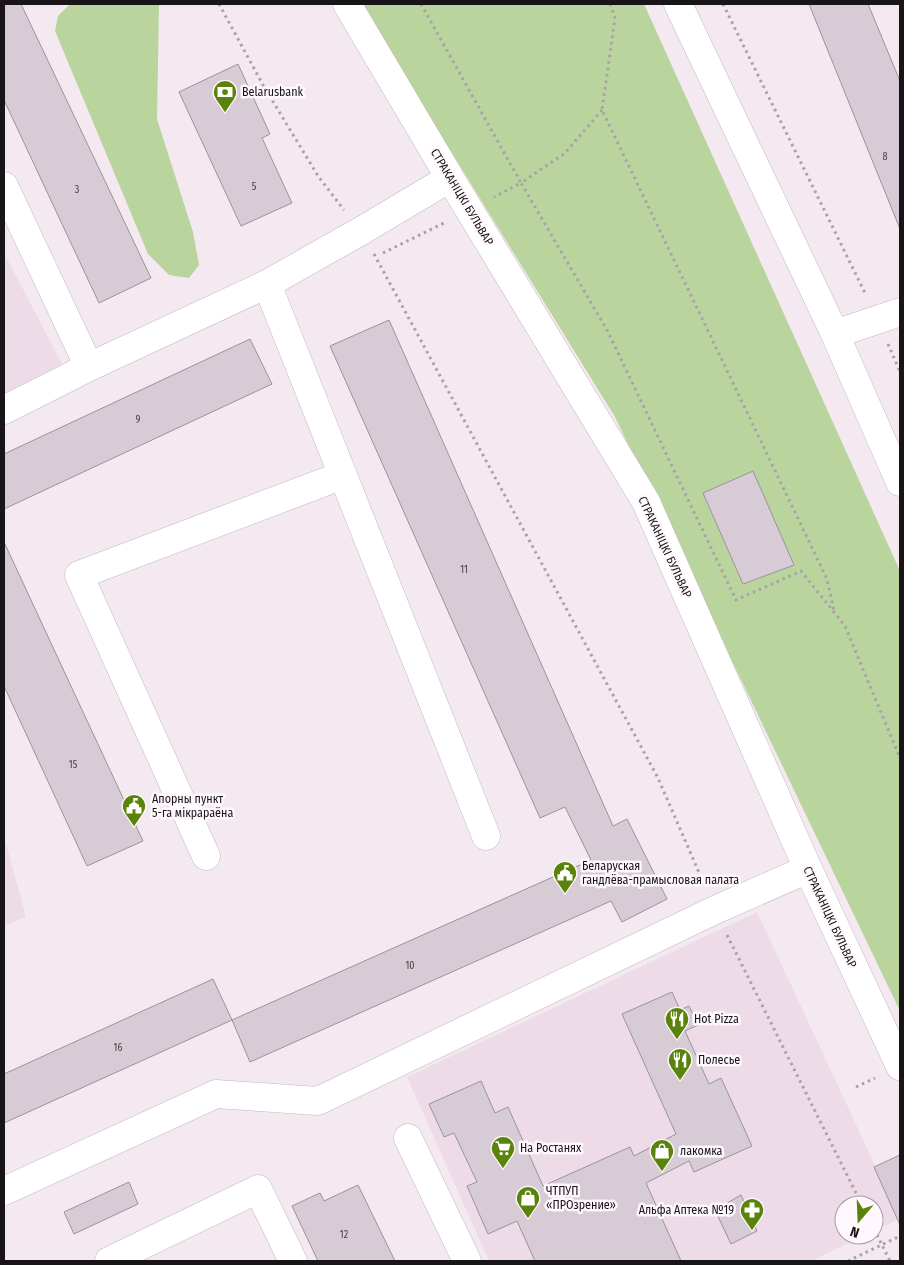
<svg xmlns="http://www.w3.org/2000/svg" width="904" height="1265" font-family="'Fira Sans Condensed',sans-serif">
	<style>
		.built { fill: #eddbe8 }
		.green { fill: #bad49e }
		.building { fill: #d7ccd5; stroke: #9c929a }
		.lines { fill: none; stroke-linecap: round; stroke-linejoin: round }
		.minor-casing { stroke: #c3b8c0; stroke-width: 29 }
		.path { stroke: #a9a1a7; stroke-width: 3; stroke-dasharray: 2.5 4; stroke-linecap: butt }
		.minor { stroke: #fff; stroke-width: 28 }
		.labels { text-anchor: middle; stroke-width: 5; stroke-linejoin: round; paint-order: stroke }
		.number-label { font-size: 10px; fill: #484246 }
		.poi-label { font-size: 12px; fill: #181417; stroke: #fff8fd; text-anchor: start }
		.street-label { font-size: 12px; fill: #181417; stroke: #fff8fd }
	</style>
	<rect width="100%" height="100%" fill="#f4e9f1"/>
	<!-- built -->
	<path class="built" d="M4,253L69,377L4,408Z
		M4,836L26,917L4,926Z
		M757,912L900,1219L874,1231V1205H844V1235H865L811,1261H489L407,1077Z"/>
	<!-- green -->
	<path class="green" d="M70,4H159L157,119L193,232L199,265L189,278L169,275L148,254L55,31L58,16Z
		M360,4H644L900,571V1011L615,417Z"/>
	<!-- building -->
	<path class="building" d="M4,4H21L151,278L99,303L4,100Z
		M809,4H868L900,81V229Z
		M238,64L270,134L262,138L292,203L241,226L179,92Z
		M389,320L613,826L627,819L667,899L622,922L611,901L250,1062L232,1020L591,860L565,807L540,818L330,346Z
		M250,339L272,384L4,509V454Z
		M753,471L794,565L743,584L703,493Z
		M4,542L143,841L87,866L4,686Z
		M213,979L232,1020L4,1123V1074Z
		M672,992L680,1010L689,1006L698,1025L685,1031L709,1084L721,1078L752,1146L694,1172L689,1161L646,1183L681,1261H535L517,1221L488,1234L467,1186L477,1182L454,1133L444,1137L429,1104L481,1081L495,1113L508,1107L543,1186L630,1147L634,1156L676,1134L622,1014Z
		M900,1155V1225L874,1167Z
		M129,1182L138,1204L74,1234L64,1212Z
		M358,1185L395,1261H318L292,1206L320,1193L324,1201Z
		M741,1195L757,1231L731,1244L715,1210Z"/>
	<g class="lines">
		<!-- minor casing -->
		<g class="minor-casing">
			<path id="minor" d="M347,4L450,178L646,502L808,869L900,1066
				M678,4L835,334L900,482
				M4,186L89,367L267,284L361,231L450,178
				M267,284L486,836
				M835,334L900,312
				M4,410L89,367
				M206,856L79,575L343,475
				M408,1138L467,1261
				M4,1191L216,1094L318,1101L715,910L808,869
				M109,1261L258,1189L293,1261"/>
		</g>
		<!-- path -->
		<path class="path" d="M219,4L263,85L318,176L344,210
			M421,4L521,183L494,197
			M610,4L615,18L602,110L827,579L834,611
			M723,4L866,295
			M602,110L565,153L521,183L607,330L736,600L801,571L845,626L900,758
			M383,253L444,223
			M374,254L658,778L704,884
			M888,344L900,372
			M727,935L862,1205
			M856,1087L875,1078
			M874,1229L890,1261
			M848,1261L900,1236"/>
		<!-- minor -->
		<use href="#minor" class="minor"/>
	</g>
	<!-- icons -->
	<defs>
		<g id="bank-pin" transform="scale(1.25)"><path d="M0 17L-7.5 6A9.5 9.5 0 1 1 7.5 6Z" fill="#5a830b" stroke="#fff8fd"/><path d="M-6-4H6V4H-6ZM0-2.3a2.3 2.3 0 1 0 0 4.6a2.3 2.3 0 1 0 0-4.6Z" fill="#fff"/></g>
		<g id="civic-pin" transform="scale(1.25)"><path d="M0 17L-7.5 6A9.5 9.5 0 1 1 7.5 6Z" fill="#5a830b" stroke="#fff8fd"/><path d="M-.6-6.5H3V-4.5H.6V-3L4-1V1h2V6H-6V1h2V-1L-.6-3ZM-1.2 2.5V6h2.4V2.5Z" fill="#fff"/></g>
		<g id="restaurant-pin" transform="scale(1.25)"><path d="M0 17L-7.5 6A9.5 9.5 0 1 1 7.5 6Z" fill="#5a830b" stroke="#fff8fd"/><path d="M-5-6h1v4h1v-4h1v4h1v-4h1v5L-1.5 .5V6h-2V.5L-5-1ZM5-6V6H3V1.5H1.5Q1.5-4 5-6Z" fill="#fff"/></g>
		<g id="supermarket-pin" transform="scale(1.25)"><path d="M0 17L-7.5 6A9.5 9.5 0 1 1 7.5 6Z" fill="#5a830b" stroke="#fff8fd"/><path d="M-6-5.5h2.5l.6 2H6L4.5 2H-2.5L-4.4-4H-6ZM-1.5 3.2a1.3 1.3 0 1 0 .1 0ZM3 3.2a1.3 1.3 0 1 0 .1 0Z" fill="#fff"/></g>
		<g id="shop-pin" transform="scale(1.25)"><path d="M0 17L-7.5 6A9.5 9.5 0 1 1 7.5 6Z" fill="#5a830b" stroke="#fff8fd"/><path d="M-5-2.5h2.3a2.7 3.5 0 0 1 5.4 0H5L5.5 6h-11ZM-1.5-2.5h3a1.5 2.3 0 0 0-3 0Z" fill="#fff"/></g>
		<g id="pharmacy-pin" transform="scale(1.25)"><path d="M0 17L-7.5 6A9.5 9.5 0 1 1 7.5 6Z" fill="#5a830b" stroke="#fff8fd"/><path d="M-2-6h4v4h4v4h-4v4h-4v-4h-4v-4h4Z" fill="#fff"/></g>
	</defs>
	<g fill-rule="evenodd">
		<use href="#bank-pin" x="225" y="92"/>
		<use href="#civic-pin" x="134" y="806"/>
		<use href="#civic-pin" x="565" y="873"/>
		<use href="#restaurant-pin" x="677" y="1019"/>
		<use href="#restaurant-pin" x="680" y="1060"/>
		<use href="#supermarket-pin" x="503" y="1148"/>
		<use href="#shop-pin" x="662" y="1151"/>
		<use href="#shop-pin" x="528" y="1198"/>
		<use href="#pharmacy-pin" x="752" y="1210"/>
	</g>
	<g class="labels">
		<!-- number labels -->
		<g class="number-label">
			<text x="885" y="160">8</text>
			<text x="254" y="190">5</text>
			<text x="77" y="193">3</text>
			<text x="138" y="423">9</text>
			<text x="464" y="573">11</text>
			<text x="73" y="768">15</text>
			<text x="410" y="969">10</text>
			<text x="118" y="1051">16</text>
			<text x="344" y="1238">12</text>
		</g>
		<!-- poi labels -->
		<g class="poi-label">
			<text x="242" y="96">Belarusbank</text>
			<text x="152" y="803">Апорны пункт<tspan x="152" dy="14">5-га мікрараёна</tspan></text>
			<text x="582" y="870">Беларуская<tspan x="582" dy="14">гандлёва-прамысловая палата</tspan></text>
			<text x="694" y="1023">Hot Pizza</text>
			<text x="698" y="1064">Полесье</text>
			<text x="520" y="1152">На Ростанях</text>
			<text x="680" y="1155">лакомка</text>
			<text x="546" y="1195">ЧТПУП<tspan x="546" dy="14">«ПРОзрение»</tspan></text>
			<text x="734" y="1214" text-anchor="end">Альфа Аптека №19</text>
		</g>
		<!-- street labels -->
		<g class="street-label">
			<text transform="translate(462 197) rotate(59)" y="4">СТРАКАНІЦКІ БУЛЬВАР</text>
			<text transform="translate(665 547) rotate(65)" y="4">СТРАКАНІЦКІ БУЛЬВАР</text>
			<text transform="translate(830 917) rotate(65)" y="4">СТРАКАНІЦКІ БУЛЬВАР</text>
		</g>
	</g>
	<!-- border -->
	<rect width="904" height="1265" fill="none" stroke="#181417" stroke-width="10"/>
	<!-- north arrow -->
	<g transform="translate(859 1220) rotate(199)"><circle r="24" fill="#fff8fd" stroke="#a39da1"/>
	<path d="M0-4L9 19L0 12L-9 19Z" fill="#5a830b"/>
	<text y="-8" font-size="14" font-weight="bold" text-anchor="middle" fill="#181417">N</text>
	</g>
</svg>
